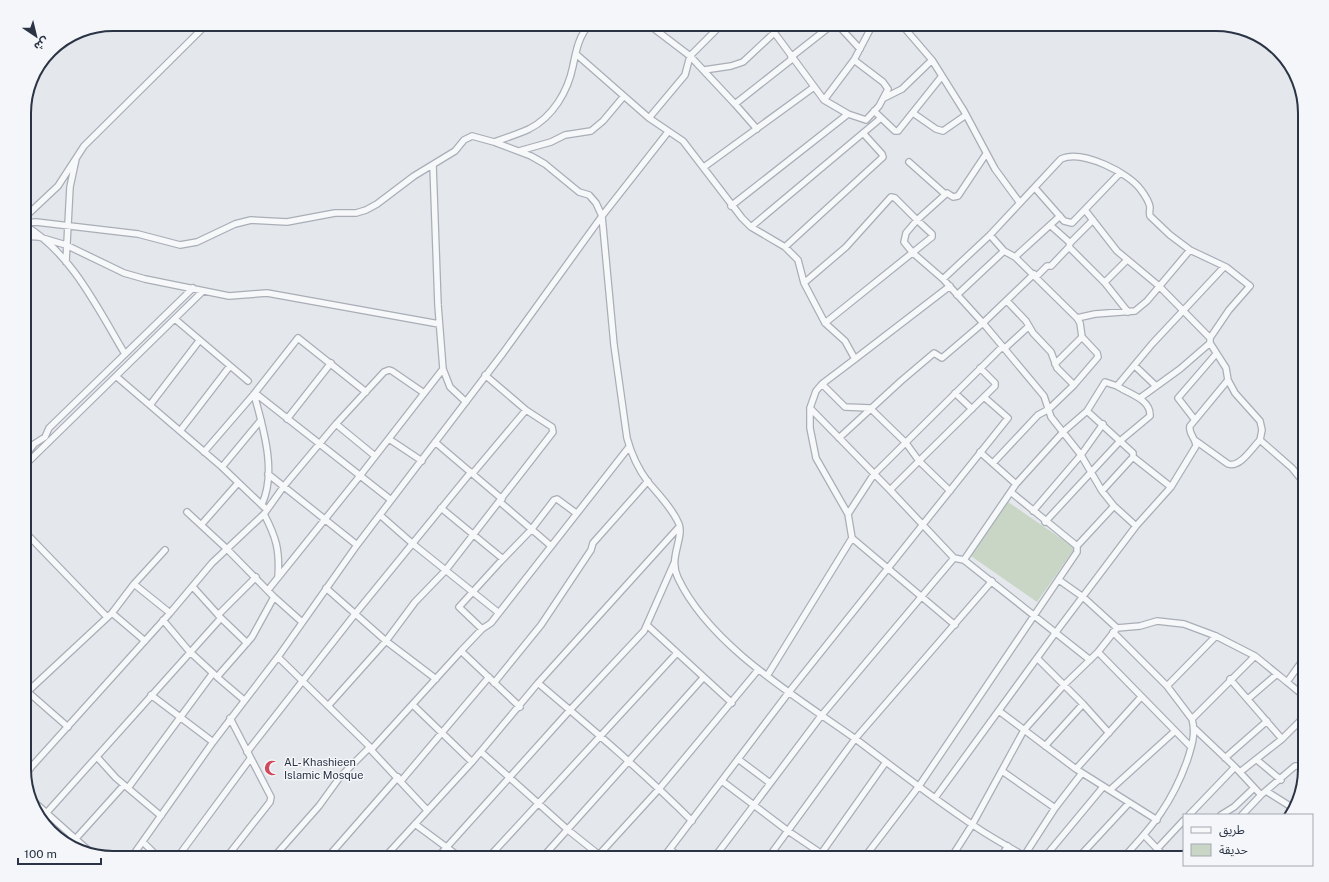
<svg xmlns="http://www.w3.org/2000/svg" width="1329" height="882" font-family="'Public Sans','Noto Sans Arabic',sans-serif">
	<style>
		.green { fill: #c9d6c5 }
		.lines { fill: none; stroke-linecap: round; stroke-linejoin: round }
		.street-casing { stroke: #a9aeb7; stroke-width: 8 }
		.street { stroke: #f7f8fa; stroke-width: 5.5 }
		.labels { text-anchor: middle; stroke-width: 3; stroke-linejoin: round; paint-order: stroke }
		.poi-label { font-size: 11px; fill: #2b3445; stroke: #f4f6f9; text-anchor: start }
		.rim { fill: none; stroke: #2b3445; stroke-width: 2 }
	</style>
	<rect width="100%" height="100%" fill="#e4e7ec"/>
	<!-- green -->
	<path class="green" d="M1008,502L1075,548L1037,602L971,556Z"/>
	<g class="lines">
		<!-- street casing -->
		<g class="street-casing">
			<path id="street" d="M648,24L690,56L735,104L792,59
				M768,24L824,100L848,114L866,120L879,106L888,89L883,82L854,60L873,24
				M837,24L860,49
				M901,24L932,60L964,111L995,169L1020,203
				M656,29L660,24
				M576,54L649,118L683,141L742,218L751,227L785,247L798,260L804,283L825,323L845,341L855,359L822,384L816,391L810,408V428L816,458L848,514L852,538L955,625
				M791,57L833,24
				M704,70L731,66L743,62L774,33
				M884,98L902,89L932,60
				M824,100L854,60
				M735,104L757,129
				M874,111L895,131H898L942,76
				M913,113L936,129L943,131L966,115
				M649,118L685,75L690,56L722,24
				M494,142C506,138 518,134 529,129C553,117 568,91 573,66C576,51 579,35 590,24
				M519,151L551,142L565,135L591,131L603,121L624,96
				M909,162L945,194
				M433,165L438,305L443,369L450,387L466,402
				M704,167L814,87
				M1035,188L1064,221L1072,223L1120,173
				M731,206L848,114
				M1085,210L1117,251L1159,286L1210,338
				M24,218L58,186L84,146L207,24
				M24,223L36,222L138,234L180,245L197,242L235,224L251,220L287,222L335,213H356L366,210L377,204L414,176L455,151L464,140L472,136L494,142L531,156L545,164L579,192L589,195L596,203L602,216L614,345L627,438C631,453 639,470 648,482C659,495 672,508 679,524C684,539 668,558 678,578C710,646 797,697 857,740C895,769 933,798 973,825C990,837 1009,847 1028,858
				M24,225C71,252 98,309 125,354
				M1050,225L1068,241L1070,243L1069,247L1105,283
				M751,227L881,118
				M990,235L1004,251L1015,257L1077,318L1080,323L1082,337L1097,353L1098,357L1074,385L1049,409L1038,415L993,463
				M24,236L39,237L66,245L124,273L145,279L229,296L267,293L439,324
				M1070,243L1093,220
				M785,247L883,157L882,154L863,133
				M1015,257L1060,216
				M1127,260L1106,281L1105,283L1128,312
				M66,262L70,187L76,159
				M1036,277L1047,266H1051L1069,247
				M943,279L990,235L1061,159C1082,149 1129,173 1141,190C1144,194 1149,202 1150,207C1150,210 1149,212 1150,216L1170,235L1190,250L1226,267L1250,286L1229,310L1210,338V343L1226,368L1228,380L1235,393L1260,421L1262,430L1260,440L1292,468L1305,484
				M804,283L846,247L891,197L895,198L917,220L906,233L904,242L913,253L943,279L983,323L1044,396L1051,417L1081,455L1102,491L1114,506L1136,526
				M957,295L1004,251
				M1007,301L1026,321L1033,333L1051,352L1057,368L1074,385
				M1077,318L1095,314L1135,311L1147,301L1190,250
				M175,319L248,381
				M825,323L932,237V234L917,220L947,193L953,197L958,196L986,154
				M1004,349L1029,326
				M855,359L950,286
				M1055,364L1082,337
				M1135,366L1156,386
				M117,377L222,467L266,509
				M822,384L845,407L870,408L906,443L919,461L890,490L954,558L964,560L1090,660
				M255,393L391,500
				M955,393L972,409
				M254,394C263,428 277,471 262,504
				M1140,398L1180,369L1210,343
				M150,405L199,341
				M810,408L890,490
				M1087,411L1105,382L1117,386L1152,344L1224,267
				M287,419L331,363
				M1195,420L1178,398L1216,354
				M336,424L375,456
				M180,431L230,366
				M839,438L901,381L934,353L942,358L983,323L1034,274
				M389,439L422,461
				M1196,441L1228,464C1240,468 1252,448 1260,440
				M435,442L502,499
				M204,452L254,394L298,338L366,392
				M980,452L1016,484
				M24,457L34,444L45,437L49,428L193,288
				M24,466L203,291
				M222,467L261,420
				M473,473L526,410
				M268,474L357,545
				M950,491L919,461L995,386V383L980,368
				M1102,491L1133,457
				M500,502L551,546
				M441,508L503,559
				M1033,511L1081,455L1103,424
				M187,512L227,549L274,597L252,637L217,677L244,700
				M264,514C276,537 280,550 278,577
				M848,514L874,474L1002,347
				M380,515L413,544L499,613
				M1045,522L1120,441L1150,416C1151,399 1129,394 1117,386
				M201,525L238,483
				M24,531L107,617
				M1077,546L1114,506
				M964,560L1016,484L1064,431L1087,411L1133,453V457L1171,487
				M1059,580L1083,597L1117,628L1140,626L1157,621L1184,624L1216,636L1255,656
				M134,584L170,613
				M193,587L221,618L247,643
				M326,588L386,641L436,679
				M268,590L359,477L443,369
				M274,597L302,622
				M112,613L145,641
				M218,615L256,577
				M163,620L189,651L215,675
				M648,626L732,703
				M482,629L459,607L500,562L531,530L554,500L557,499L576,513
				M1113,632L1167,686L1192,719
				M461,651L520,707
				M1098,652L1191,747
				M278,657L370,747L371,750L427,810
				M1037,658L1083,704L1109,733
				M767,676L852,538
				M1230,679L1282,739
				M1287,682L1305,697
				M494,683L541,625L591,550L593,543L648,481
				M538,683C591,728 643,772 692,821
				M1167,686L1216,636
				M28,692L68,727
				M24,695L112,613L134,584L165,550
				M151,695L213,742
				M1248,699L1277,674
				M413,705L472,762
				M328,706L386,641L415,602L445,571L553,432L552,427L526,410L485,375
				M999,711L1076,769L1157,820
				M1195,729L1235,767L1261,795
				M1045,746L1083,704
				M371,750L461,651L482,629L491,623L629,447
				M247,752L355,614L471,472
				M481,752L568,830L603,858
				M97,757L116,778L161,816
				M1225,758L1267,721
				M738,759L770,783
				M1257,760L1281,780
				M24,763L30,769
				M1076,769L1141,697
				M1002,771L1055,808
				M1240,772L1282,739L1305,716
				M24,775L170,613L212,563L264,514L284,486L336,424L384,372L389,370L392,371L424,393
				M401,781L489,677
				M722,781L788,831L828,858
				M128,788L213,673
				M1110,790L1175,731
				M1266,791L1293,808
				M935,798L1056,632L1136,526L1171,487L1196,446C1196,438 1188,434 1190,426L1228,380
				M32,800L88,850
				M1189,815L1235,767
				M1221,815L1234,807L1254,788
				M1242,815L1261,795L1295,766H1301L1305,769
				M41,819L221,618
				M415,824L461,858
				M1144,835L1166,858
				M143,842L159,858
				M70,845L124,785
				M670,849L680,858
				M1157,849L1184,820
				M1024,856L1055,808L1082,773
				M131,858L213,742L278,657L357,545L503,353L602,216L668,132
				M177,858L250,759
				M226,858L270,802L271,797L230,718
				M273,858L319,806L340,777L370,747
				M327,858L398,777
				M384,858L472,762L538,683L679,527
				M437,858L570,710L644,631L674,563
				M488,858L677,653
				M542,858L703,678
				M596,858L659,789L758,670
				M663,858L789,692L1008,418L984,397
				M714,858L821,716L954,558
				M768,858L855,739L992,581
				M818,858L886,762
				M864,858L919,786L1077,552V546L1012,493
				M951,858L972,825L1024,730L1064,685L1098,652L1117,628
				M1000,858L1008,846
				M1044,858L1103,787
				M1078,858L1129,803
				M1123,858C1153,826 1172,803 1187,761C1192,746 1196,733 1192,719L1255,656L1287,682L1305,657
				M1178,858L1184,853"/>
		</g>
		<!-- street -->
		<use href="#street" class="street"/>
	</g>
	<!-- icons -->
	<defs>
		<g id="mosque-bare" transform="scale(1.2)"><path d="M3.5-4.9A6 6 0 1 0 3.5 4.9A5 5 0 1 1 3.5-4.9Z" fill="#d1495b" stroke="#f4f6f9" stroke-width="2.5" paint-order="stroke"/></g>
	</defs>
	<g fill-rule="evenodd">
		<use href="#mosque-bare" x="272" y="768"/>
	</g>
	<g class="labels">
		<!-- poi labels -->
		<g class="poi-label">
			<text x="284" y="766">AL- Khashieen<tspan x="284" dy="13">Islamic Mosque</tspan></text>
		</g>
	</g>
	<!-- crop -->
	<path d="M0 0H1329V882H0ZM113 31H1216A82 82 0 0 1 1298 113V769A82 82 0 0 1 1216 851H113A82 82 0 0 1 31 769V113A82 82 0 0 1 113 31Z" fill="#f4f6f9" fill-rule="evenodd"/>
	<path class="rim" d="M113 31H1216A82 82 0 0 1 1298 113V769A82 82 0 0 1 1216 851H113A82 82 0 0 1 31 769V113A82 82 0 0 1 113 31Z"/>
	<!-- legend -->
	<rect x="1183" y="814" width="130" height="52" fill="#f4f6f9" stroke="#a4a8b1"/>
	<rect x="1191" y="827" width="20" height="6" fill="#f7f8fa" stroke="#a4a8b1"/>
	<text x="1219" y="834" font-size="12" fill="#2b3445">طريق</text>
	<rect x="1191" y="844" width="20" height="12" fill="#c9d6c5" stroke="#a4a8b1"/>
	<text x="1219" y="854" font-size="12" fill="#2b3445">حديقة</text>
	<!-- north arrow -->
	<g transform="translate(36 36) rotate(145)" stroke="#f4f6f9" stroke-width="3" paint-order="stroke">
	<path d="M0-3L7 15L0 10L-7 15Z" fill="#2b3445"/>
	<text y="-6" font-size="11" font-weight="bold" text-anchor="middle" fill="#2b3445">ش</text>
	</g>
	<!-- scale -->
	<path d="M18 858v6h83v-6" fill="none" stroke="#2b3445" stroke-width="2"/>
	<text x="24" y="858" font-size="12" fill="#2b3445" stroke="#f4f6f9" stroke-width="3" paint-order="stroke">100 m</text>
</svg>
